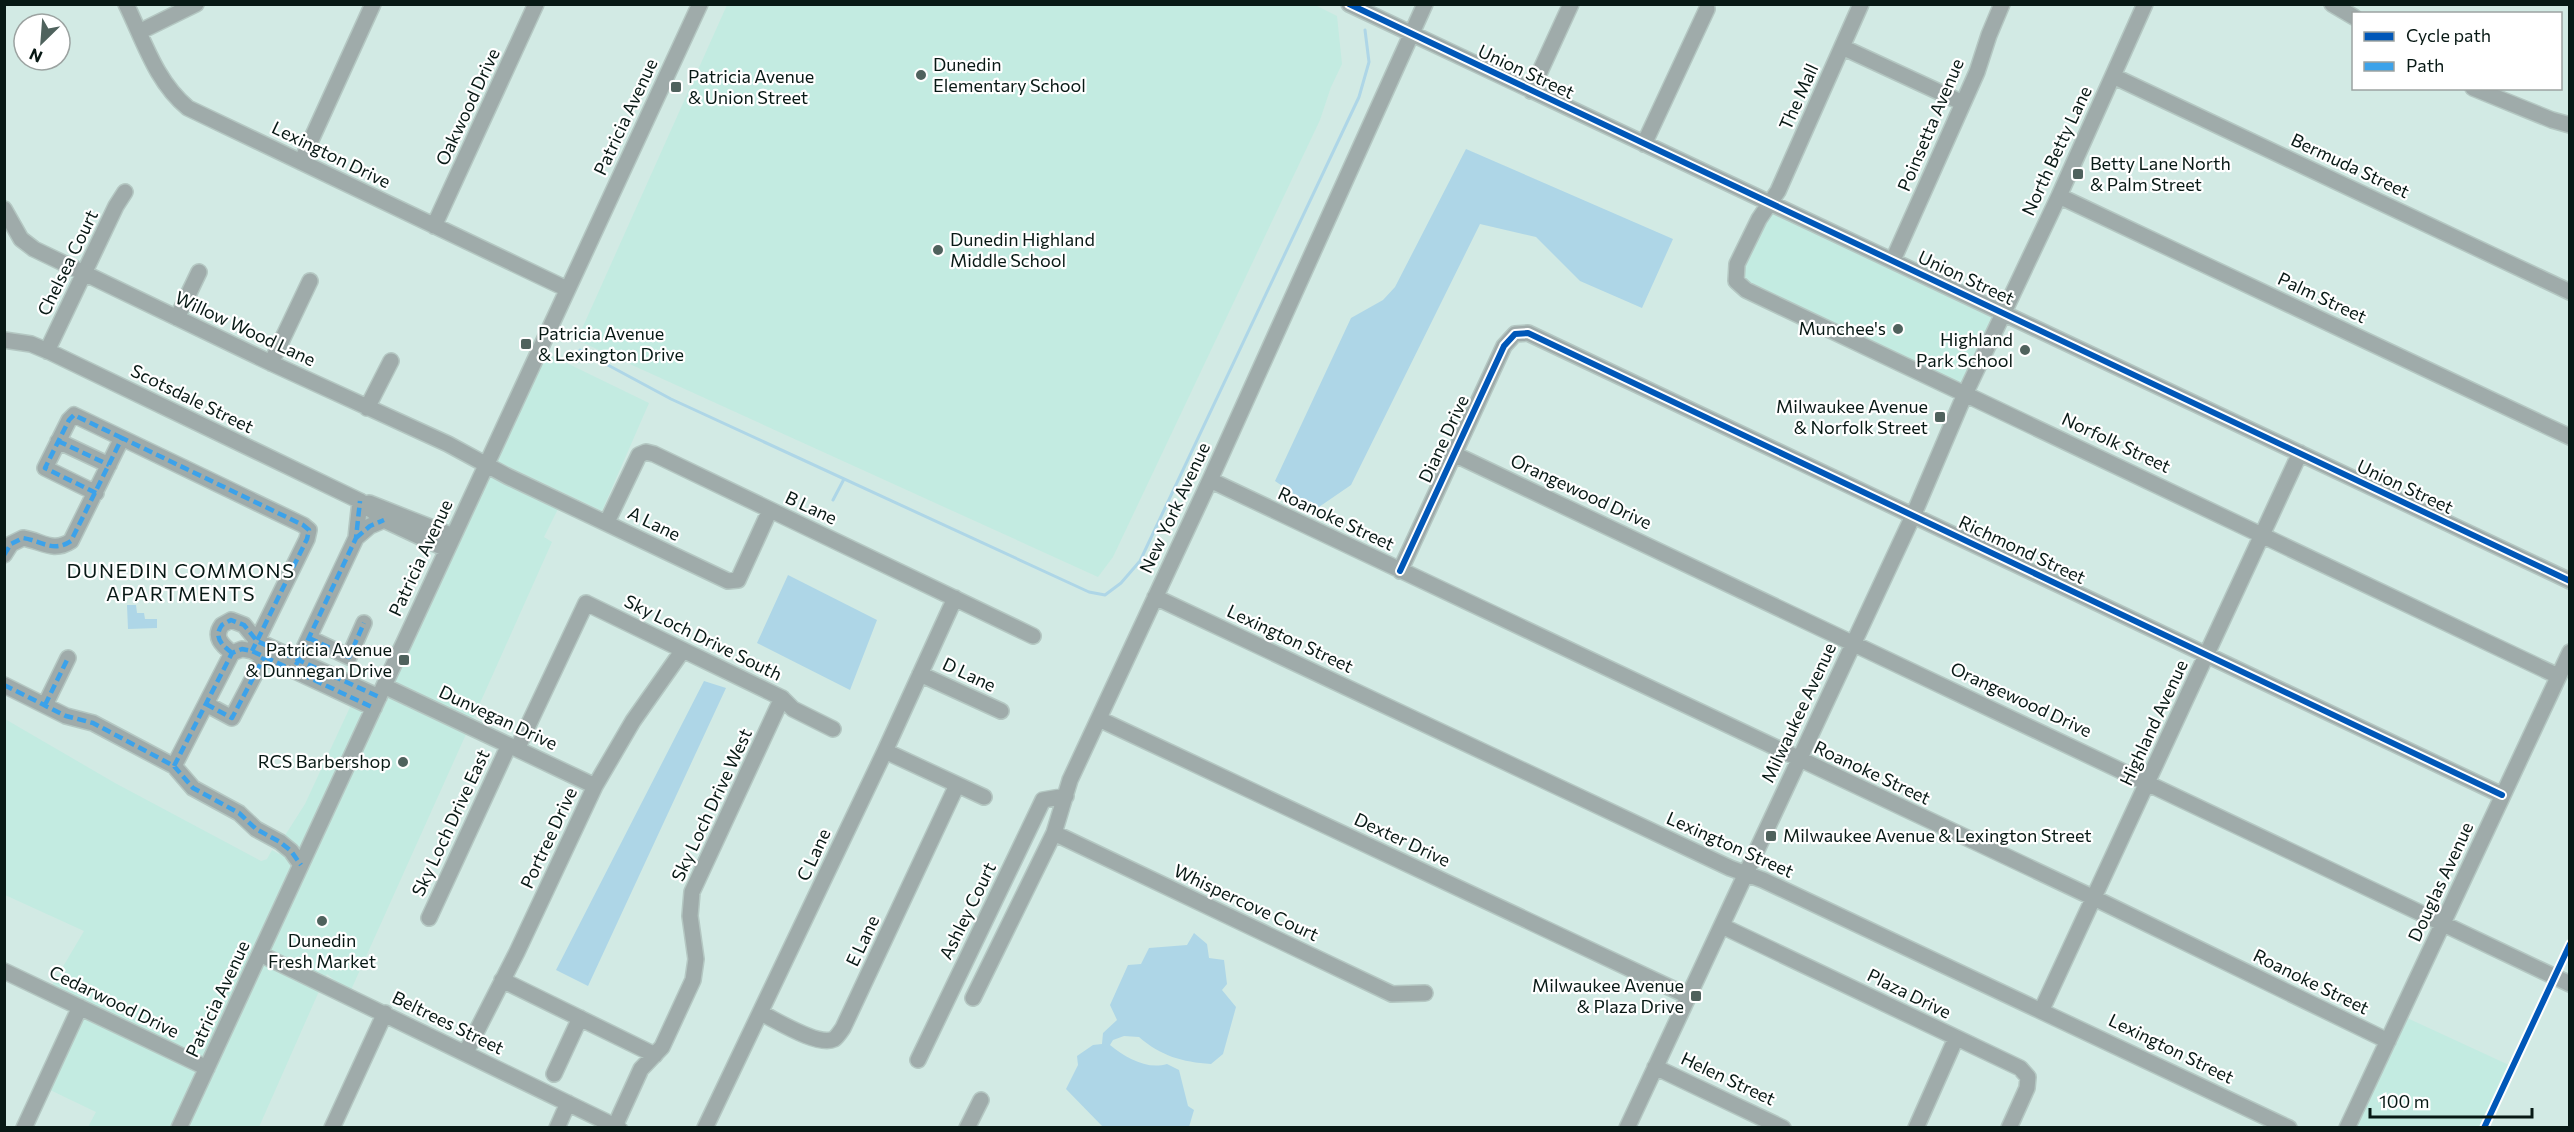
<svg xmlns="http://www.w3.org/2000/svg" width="2574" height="1132" font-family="Commissioner,sans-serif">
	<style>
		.built { fill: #c3ebe1 }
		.water { fill: #aed6e7 }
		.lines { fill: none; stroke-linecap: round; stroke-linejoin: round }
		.stream { stroke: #aed6e7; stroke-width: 3 }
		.minor-casing { stroke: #b4c7c2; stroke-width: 18 }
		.minor { stroke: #9fabaa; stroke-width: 15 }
		.quiet { stroke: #3ca2ea; stroke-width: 4.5; stroke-dasharray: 9 4.5; stroke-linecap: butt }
		.cycleway-casing { stroke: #fff; stroke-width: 10 }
		.cycleway { stroke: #0057b8; stroke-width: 6 }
		.poi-dot { fill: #4f625d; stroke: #fff; stroke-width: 2 }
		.labels { text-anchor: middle; stroke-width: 4.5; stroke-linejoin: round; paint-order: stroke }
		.poi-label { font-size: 18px; fill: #081915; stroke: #fff; text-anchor: start }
		.street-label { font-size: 18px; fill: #081915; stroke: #fff }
		.neighbourhood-label { font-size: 20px; letter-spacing: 1.5px; fill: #081915; stroke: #fff }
	</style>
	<rect width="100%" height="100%" fill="#d2eae4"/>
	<!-- built -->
	<path class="built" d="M1313,4L1337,16L1342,64L1331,87L1320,120L1113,557L1098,577L577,340L727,5Z
		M1771,211L1996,316L1963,386L1750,285L1742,278L1743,265Z
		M544,352L649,403L602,511L494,460Z
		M488,472L559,507L544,537L552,542L472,721L392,683Z
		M386,694L467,732L351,990L339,984L327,974L325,978L268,951Z
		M351,705L366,711L300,853L284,837L305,804Z
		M5,719L115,783L261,861L267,859L272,850L279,854L281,851L294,866L205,1060L51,987L84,931L5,895Z
		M263,962L320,989L259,1127L185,1128Z
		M82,1015L199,1071L173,1127H88L96,1112L48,1089Z
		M2405,1017L2509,1065L2481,1127L2353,1128Z"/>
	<!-- water -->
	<path class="water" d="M1466,149L1673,239L1642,308L1580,281L1536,237L1480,224L1351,485L1316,509L1275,481L1351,318L1383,300L1395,287Z
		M788,575L877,620L850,690L757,643Z
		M127,605H136L137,613H144L145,619H157V628L128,629Z
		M704,681L726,688L588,986L556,970Z
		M1194,933L1207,944L1209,958L1224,960L1227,984L1222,990L1236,1007L1223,1054L1211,1064C1182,1062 1161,1056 1139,1037L1124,1036L1113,1040L1110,1045C1126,1058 1147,1070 1167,1064L1179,1070L1188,1106L1194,1110L1189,1127H1103L1066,1089L1078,1065L1077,1056L1093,1045L1102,1044L1103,1033L1117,1020L1110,1005L1128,965L1141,964L1149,948L1187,945Z"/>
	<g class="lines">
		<!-- stream -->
		<path class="stream" d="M580,350L671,399L1089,592L1105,595L1121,583L1140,561L1359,97L1369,62L1365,30
			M833,500L844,479"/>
		<!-- minor casing -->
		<g class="minor-casing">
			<path id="minor" d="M126,4C144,41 156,82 188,108L567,289
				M1349,4L2570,581
				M1861,4L1778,191L1759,219L1737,264L1736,281L1746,290L2558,676
				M2332,4L2354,17
				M139,32L196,4
				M1842,47L1963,103
				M2113,76L2570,292
				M2473,88L2552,120L2570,125
				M1531,91L1571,4
				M1644,144L1707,9
				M301,162L373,4
				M2059,196L2570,437
				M4,209L21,239L34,249L271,363L448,444L507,476L728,581L738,580L770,510
				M434,226L536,4
				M1893,260L1977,72L1989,35L2002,4
				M177,318L199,272
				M4,340L31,344L50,352L360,501L384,520L446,549
				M47,351L116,206L125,192
				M271,363L310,281
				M367,408L391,361
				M58,441L109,465
				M1454,454L2570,984
				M1210,480L2094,898L2388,1041
				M96,493L45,468L69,420L74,415L122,438
				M369,503L453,536
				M607,522L639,455L646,452L654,454L1033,636
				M356,538L370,526L384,520
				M4,555L11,544L23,538C42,541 53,553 71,541L122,438L303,525L309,530L307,539L252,651
				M1400,571L1504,346L1515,334L1528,333L2502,795
				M1155,597L1730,868L1763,880L2289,1128
				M309,638L349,657L364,623
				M232,653C222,645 213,637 222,625L231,620L244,625L257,641L379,697
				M295,667L356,538L360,501
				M920,674L1001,711
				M4,685L66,716L93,723L174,766L193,788L239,813L256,829L280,842L291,851L301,865
				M384,686L595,786
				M206,704L232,718L264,657
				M45,705L68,658
				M1099,719L1688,996
				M517,749L586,603L782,698L793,709L833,729
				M885,751L984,797
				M174,766L232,653L242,649L252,651L374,708
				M1054,833L1392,994L1425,993
				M429,918L509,745
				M1722,926L2020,1068L2028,1077L2027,1088L2009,1128
				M260,954L619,1128
				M4,971L207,1068
				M502,980L655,1055
				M973,998L1054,833L1070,780L1210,480L1425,4
				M2042,1009L2300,453
				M761,1013C776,1020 818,1047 834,1039C837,1037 841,1031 843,1028L957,785
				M466,1052L517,952L595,786L633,721L683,650
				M918,1060L1043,800L1066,796
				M1655,1067L1783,1128
				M554,1074L580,1018
				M615,1126L641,1069L662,1047L693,980L696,959L690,916L692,892L782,698
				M24,1128L80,1007
				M179,1128L700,4
				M332,1128L385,1013
				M557,1128L568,1103
				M705,1128L885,751L955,598
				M967,1128L981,1100
				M1627,1128L1913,516L1965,394L2059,196L2145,4
				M1916,1128L1956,1038
				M2347,1128L2570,652"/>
		</g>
		<!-- minor -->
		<use href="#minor" class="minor"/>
		<!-- quiet -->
		<path class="quiet" d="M58,441L109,465
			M96,493L45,468L69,420L74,415L122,438
			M356,538L370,526L384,520
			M4,555L11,544L23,538C42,541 53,553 71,541L122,438L303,525L309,530L307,539L252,651
			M309,638L349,657L364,623
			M232,653C222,645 213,637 222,625L231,620L244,625L257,641L379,697
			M296,665L356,538L360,501
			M4,685L66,716L93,723L174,766L193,788L239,813L256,829L280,842L291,851L301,865
			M206,704L232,718L264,657
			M45,705L68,658
			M174,766L232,653L242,649L252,651L374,708"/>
		<!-- cycleway casing -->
		<g class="cycleway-casing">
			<path id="cycleway" d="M1349,4L2570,581
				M1400,571L1504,346L1515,334L1528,333L2502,795
				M2484,1128L2570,944"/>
		</g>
		<!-- cycleway -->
		<use href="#cycleway" class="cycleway"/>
	</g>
	<!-- markers -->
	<g class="poi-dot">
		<circle cx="921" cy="75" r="6"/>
		<rect x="670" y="81" width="12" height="12" rx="3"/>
		<rect x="2072" y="168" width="12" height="12" rx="3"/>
		<circle cx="938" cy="250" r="6"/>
		<circle cx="1898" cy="329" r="6"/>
		<rect x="520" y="338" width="12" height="12" rx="3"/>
		<circle cx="2025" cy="350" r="6"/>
		<rect x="1934" y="411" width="12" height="12" rx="3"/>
		<rect x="398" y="654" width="12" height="12" rx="3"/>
		<circle cx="403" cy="762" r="6"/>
		<rect x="1765" y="830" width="12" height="12" rx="3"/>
		<circle cx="322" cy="921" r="6"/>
		<rect x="1690" y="990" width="12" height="12" rx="3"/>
	</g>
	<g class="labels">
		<!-- poi labels -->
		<g class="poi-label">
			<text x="933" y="71">Dunedin<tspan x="933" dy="21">Elementary School</tspan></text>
			<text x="688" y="83">Patricia Avenue<tspan x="688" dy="21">&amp; Union Street</tspan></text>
			<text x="2090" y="170">Betty Lane North<tspan x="2090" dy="21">&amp; Palm Street</tspan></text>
			<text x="950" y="246">Dunedin Highland<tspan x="950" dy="21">Middle School</tspan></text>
			<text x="1886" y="335" text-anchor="end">Munchee's</text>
			<text x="538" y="340">Patricia Avenue<tspan x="538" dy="21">&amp; Lexington Drive</tspan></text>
			<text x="2013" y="346" text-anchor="end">Highland<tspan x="2013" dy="21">Park School</tspan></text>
			<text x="1928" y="413" text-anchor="end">Milwaukee Avenue<tspan x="1928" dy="21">&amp; Norfolk Street</tspan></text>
			<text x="392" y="656" text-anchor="end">Patricia Avenue<tspan x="392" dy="21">&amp; Dunnegan Drive</tspan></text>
			<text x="391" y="768" text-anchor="end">RCS Barbershop</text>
			<text x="1783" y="842">Milwaukee Avenue &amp; Lexington Street</text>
			<text x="322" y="947" text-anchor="middle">Dunedin<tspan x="322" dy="21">Fresh Market</tspan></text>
			<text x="1684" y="992" text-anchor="end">Milwaukee Avenue<tspan x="1684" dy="21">&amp; Plaza Drive</tspan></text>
		</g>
		<!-- street labels -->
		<g class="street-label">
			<text transform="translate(1526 72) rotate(25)" y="6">Union Street</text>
			<text transform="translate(1799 97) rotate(-66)" y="6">The Mall</text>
			<text transform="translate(468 107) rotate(-65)" y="6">Oakwood Drive</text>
			<text transform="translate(626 117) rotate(-65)" y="6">Patricia Avenue</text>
			<text transform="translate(1931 125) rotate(-67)" y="6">Poinsetta Avenue</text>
			<text transform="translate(2057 151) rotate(-65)" y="6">North Betty Lane</text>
			<text transform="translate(331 155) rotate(26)" y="6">Lexington Drive</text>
			<text transform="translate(2350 166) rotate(25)" y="6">Bermuda Street</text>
			<text transform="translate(68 263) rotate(-64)" y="6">Chelsea Court</text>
			<text transform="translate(1966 278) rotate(25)" y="6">Union Street</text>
			<text transform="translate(2322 298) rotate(25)" y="6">Palm Street</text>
			<text transform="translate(245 329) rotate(25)" y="6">Willow Wood Lane</text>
			<text transform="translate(192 399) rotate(26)" y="6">Scotsdale Street</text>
			<text transform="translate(1444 439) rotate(-65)" y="6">Diane Drive</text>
			<text transform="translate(2116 443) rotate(25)" y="6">Norfolk Street</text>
			<text transform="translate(2405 487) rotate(25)" y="6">Union Street</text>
			<text transform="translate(1581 492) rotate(25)" y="6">Orangewood Drive</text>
			<text transform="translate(811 508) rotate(25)" y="6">B Lane</text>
			<text transform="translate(1175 508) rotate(-65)" y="6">New York Avenue</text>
			<text transform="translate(1336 519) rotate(25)" y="6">Roanoke Street</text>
			<text transform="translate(654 524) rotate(26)" y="6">A Lane</text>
			<text transform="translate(2022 550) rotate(25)" y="6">Richmond Street</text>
			<text transform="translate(421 558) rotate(-65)" y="6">Patricia Avenue</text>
			<text transform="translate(703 638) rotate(26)" y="6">Sky Loch Drive South</text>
			<text transform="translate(1290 639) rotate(25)" y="6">Lexington Street</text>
			<text transform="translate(969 675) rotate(25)" y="6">D Lane</text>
			<text transform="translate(2021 700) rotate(25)" y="6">Orangewood Drive</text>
			<text transform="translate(1799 713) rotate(-65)" y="6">Milwaukee Avenue</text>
			<text transform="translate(498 718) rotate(25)" y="6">Dunvegan Drive</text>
			<text transform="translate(2154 723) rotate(-65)" y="6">Highland Avenue</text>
			<text transform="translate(1872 773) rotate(25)" y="6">Roanoke Street</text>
			<text transform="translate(712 805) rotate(-65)" y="6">Sky Loch Drive West</text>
			<text transform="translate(451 823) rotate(-65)" y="6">Sky Loch Drive East</text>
			<text transform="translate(549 838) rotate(-65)" y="6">Portree Drive</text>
			<text transform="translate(1402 840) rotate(25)" y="6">Dexter Drive</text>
			<text transform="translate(1730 845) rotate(24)" y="6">Lexington Street</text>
			<text transform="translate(814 855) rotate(-65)" y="6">C Lane</text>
			<text transform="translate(2441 882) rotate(-65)" y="6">Douglas Avenue</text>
			<text transform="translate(1246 903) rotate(25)" y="6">Whispercove Court</text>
			<text transform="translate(968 911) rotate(-64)" y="6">Ashley Court</text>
			<text transform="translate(863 941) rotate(-65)" y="6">E Lane</text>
			<text transform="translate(2311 982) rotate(26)" y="6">Roanoke Street</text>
			<text transform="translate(1909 994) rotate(26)" y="6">Plaza Drive</text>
			<text transform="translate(218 999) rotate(-65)" y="6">Patricia Avenue</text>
			<text transform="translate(114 1002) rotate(26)" y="6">Cedarwood Drive</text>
			<text transform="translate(448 1023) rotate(26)" y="6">Beltrees Street</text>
			<text transform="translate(2171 1049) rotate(26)" y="6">Lexington Street</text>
			<text transform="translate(1728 1079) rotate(25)" y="6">Helen Street</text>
		</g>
		<!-- neighbourhood labels -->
		<g class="neighbourhood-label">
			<text x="181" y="578">DUNEDIN COMMONS<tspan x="181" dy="23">APARTMENTS</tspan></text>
		</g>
	</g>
	<!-- border -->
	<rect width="2574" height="1132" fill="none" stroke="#081915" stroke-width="12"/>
	<!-- legend -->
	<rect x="2352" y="12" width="210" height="78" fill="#ffffff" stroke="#9ca3a1" stroke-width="1.5"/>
	<rect x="2364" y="32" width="30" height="9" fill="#0057b8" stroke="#9ca3a1" stroke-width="1.5"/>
	<text x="2406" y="42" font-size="18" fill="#081915">Cycle path</text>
	<rect x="2364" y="62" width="30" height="9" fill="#3ca2ea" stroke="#9ca3a1" stroke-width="1.5"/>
	<text x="2406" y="72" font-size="18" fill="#081915">Path</text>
	<!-- north arrow -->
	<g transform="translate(42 42) rotate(205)"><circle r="28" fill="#ffffff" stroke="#9ca3a1" stroke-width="1.5"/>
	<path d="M0-4.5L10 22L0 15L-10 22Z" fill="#4f625d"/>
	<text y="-9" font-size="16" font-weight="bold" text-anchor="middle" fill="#081915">N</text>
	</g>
	<!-- scale -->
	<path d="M2370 1108v9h162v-9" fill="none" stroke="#081915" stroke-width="3"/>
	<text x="2379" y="1108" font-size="18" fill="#081915" stroke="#ffffff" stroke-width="4.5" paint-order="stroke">100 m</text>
</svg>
